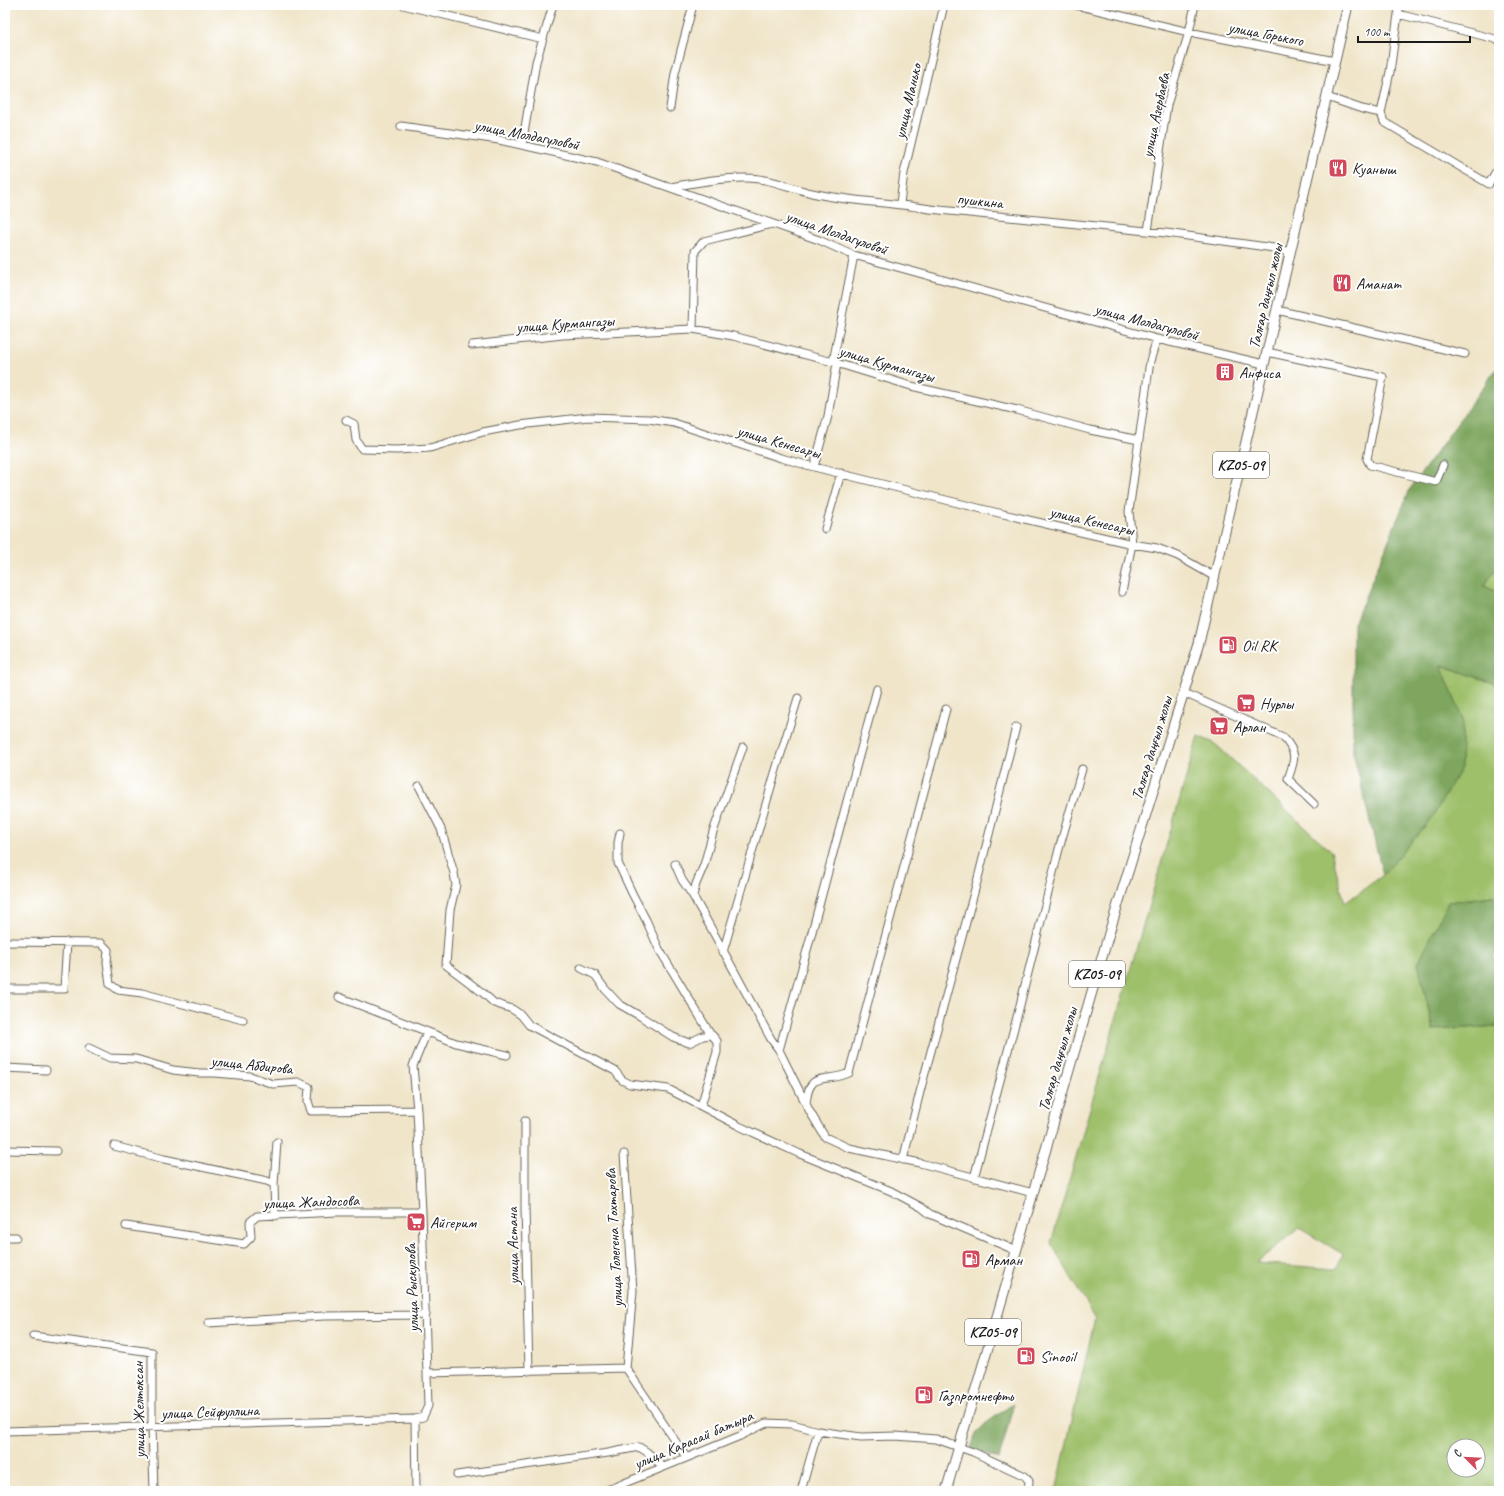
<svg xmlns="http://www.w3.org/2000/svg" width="1504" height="1496" font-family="Caveat,sans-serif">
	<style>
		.green { fill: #9ec06a; stroke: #5d6e43; fill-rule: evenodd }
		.forest { fill: #7ea65e; stroke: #4d613d }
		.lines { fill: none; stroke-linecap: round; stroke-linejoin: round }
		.minor-casing { stroke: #666259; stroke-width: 9 }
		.major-casing { stroke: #666259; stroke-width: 11 }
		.minor { stroke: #fff; stroke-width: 7 }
		.major { stroke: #fff; stroke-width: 9 }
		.labels { text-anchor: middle; stroke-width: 4; stroke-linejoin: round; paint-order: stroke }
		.shield { fill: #fff; stroke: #606060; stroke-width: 1 }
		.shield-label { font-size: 15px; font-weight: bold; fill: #1c1c1c }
		.street-label { font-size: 16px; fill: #1c1c1c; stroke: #fff }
		.poi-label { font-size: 16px; fill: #1c1c1c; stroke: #fff; text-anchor: start }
	</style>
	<rect width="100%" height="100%" fill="#fff"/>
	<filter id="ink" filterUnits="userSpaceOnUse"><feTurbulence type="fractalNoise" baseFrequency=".025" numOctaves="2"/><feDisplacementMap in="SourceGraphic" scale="8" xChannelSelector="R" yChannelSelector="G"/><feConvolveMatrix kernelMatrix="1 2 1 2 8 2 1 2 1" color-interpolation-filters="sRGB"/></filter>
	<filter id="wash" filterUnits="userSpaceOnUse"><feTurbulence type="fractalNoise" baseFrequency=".012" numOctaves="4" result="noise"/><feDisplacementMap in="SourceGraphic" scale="16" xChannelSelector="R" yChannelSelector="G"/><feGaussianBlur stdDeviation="0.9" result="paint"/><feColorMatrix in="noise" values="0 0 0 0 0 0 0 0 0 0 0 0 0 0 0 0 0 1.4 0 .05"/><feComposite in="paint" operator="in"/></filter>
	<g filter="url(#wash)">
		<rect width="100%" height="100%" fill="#f0e5c9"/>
		<!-- green -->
		<path class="green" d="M1499,564V593L1484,586Z
			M1440,665L1496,683H1499V895L1448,902L1433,1030L1499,1026V1491H1056L1095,1318L1051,1243L1198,736L1214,743L1331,851L1345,903L1383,875L1463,720ZM1299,1228L1343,1254L1336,1269L1256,1263ZM1454,1446H1478V1470H1454Z"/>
		<!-- forest -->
		<path class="forest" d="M1499,365V564L1484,586L1499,593V683L1496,684L1441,665L1463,720L1461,768L1432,818L1383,875L1353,752V626L1410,489Z
			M1499,895V954H1493L1499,971V1026L1433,1030L1418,963L1448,902Z
			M1014,1403L999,1459L971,1447L976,1434L985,1424Z"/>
	</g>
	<g filter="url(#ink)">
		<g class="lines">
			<!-- minor casing -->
			<g class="minor-casing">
				<path id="minor" d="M403,5L543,39
					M1076,5L1189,32L1335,61
					M1398,14L1400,5
					M1327,97L1362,109L1381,113L1384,122L1489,184L1495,173L1499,170
					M670,108L675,73L693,5
					M1381,113L1390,72L1398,14L1499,40
					M401,126L499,140L597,162L819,240L850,254L1157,339L1264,364
					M522,145L536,62L553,5
					M671,187C696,183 722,177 747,178C769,178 790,188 812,193C850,202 891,202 930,209L1166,233L1274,248L1290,252
					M900,203L904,173L944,5
					M1148,231L1167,105L1189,32L1195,5
					M1277,310L1465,354
					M693,329L695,251L704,241L772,224
					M472,345L563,335L693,329L733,336L833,362L911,386L1017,410L1090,430L1139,440L1129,511L1132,544L1122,592
					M1267,352L1383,377L1367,459L1370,465L1436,482L1443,465
					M833,362L854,255
					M346,420L354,424L356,440L362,449L397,450L430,448L483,432L520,425L588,417L649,419L674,423L781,458L814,467L986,510L1132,544L1157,548L1178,556L1215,577
					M1139,440L1150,361L1157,339
					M814,467L828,416L837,363
					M825,529L841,473
					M1184,693L1283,737C1298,754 1295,759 1288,779L1314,804
					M419,786L441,829L454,873L456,885L450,910L446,965L483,993L494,1003L512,1009L521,1015L529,1025L615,1071L622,1080L630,1084L668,1089L739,1126L800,1154L891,1191L921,1207L930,1214L1017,1251
					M620,833L618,843V863L632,893L646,920L659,949L711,1035
					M675,864L682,880L693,896L712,930L771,1039L779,1050L810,1112L825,1137L849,1148L920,1163L1033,1193
					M693,896L696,884L704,865L713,832L743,747
					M5,942L101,943L108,950L107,962L110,984L118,990L142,993L243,1020
					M723,952L775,773L798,698
					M581,968L595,975L605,989L619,1004L640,1016L673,1037L689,1043L703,1036L712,1035L717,1041V1052L701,1106
					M5,989H64L67,942
					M339,997L456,1043L507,1055
					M89,1048L110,1058L136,1059L173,1070L199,1073H215L250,1076L273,1084L298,1082L309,1087L308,1101L311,1111L417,1110
					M779,1050L809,943L877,689
					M5,1068L46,1070
					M806,1104C809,1068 826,1084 849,1073L946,709
					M525,1121V1207L529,1371
					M114,1146L164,1159L267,1181L274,1184L275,1216
					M5,1150L56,1151
					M624,1154L633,1291L626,1368
					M903,1160L921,1088L978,878L1016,727
					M974,1178L1018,1013L1059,849L1082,769
					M274,1184L277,1142
					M126,1226L244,1244L251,1237L250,1222L257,1216L337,1212H422
					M5,1237H16
					M208,1323L324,1316L426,1315
					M33,1336L152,1352V1427L154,1491
					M427,1373L626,1368L686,1457
					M415,1419L416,1491
					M5,1431L415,1419L423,1417L428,1406L422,1212L417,1110L413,1066L427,1032
					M457,1475L608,1453L639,1447L647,1452L663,1467
					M605,1491L740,1436L766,1423L792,1424L818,1431L861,1437L895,1436L936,1439L973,1452L1025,1476L1029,1481L1028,1491
					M801,1491L818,1431"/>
			</g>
			<!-- major casing -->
			<g class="major-casing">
				<path id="major" d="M946,1491L1110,930L1199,643L1348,5"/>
			</g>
			<!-- minor -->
			<use href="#minor" class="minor"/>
			<!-- major -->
			<use href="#major" class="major"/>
		</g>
	</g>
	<!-- icons -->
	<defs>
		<g id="restaurant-square" transform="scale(1)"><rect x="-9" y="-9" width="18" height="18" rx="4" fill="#d1495b" stroke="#fff"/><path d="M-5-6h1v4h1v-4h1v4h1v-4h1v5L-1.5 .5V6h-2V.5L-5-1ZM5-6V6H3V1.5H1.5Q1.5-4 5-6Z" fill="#fff"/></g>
		<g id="building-square" transform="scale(1)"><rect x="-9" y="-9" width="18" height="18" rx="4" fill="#d1495b" stroke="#fff"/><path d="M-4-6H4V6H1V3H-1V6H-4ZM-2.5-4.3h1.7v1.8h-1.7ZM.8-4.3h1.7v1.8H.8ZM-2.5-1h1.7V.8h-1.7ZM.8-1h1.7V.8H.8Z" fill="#fff"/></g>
		<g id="fuel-square" transform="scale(1)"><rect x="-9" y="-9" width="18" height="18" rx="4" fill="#d1495b" stroke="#fff"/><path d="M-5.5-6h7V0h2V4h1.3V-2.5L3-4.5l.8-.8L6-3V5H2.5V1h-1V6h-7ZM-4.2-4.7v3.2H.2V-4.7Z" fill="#fff"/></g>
		<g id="supermarket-square" transform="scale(1)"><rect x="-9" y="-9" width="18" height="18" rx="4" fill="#d1495b" stroke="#fff"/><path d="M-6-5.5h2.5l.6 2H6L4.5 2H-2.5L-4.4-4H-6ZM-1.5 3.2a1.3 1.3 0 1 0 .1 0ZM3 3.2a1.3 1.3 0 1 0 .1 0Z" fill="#fff"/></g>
	</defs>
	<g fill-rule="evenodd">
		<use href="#restaurant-square" x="1338" y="168"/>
		<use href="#restaurant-square" x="1342" y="283"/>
		<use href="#building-square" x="1225" y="372"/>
		<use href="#fuel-square" x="1228" y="645"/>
		<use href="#supermarket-square" x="1246" y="703"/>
		<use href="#supermarket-square" x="1219" y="726"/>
		<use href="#supermarket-square" x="416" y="1222"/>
		<use href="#fuel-square" x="971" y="1259"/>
		<use href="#fuel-square" x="1026" y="1356"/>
		<use href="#fuel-square" x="924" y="1395"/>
	</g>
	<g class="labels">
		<!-- shield labels -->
		<g class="shield">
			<rect x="1213" y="452" width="56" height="26" rx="3"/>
			<rect x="1069" y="961" width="56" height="26" rx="3"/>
			<rect x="965" y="1319" width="56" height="26" rx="3"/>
		</g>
		<g class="shield-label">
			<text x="1241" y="470">KZ05-09</text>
			<text x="1097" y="979">KZ05-09</text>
			<text x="993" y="1337">KZ05-09</text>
		</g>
		<!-- street labels -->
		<g class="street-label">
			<text transform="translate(1266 33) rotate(11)" y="6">улица Горького</text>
			<text transform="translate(907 101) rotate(-77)" y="6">улица Манько</text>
			<text transform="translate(1155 115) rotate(-78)" y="6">улица Азербаева</text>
			<text transform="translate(527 134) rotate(11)" y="6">улица Молдагуловой</text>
			<text transform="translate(980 200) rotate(6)" y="6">пушкина</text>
			<text transform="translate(837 232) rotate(19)" y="6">улица Молдагуловой</text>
			<text transform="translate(1265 296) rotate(-77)" y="6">Талғар даңғыл жолы</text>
			<text transform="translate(1147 321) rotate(15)" y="6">улица Молдагуловой</text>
			<text transform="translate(565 323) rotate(-4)" y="6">улица Курмангазы</text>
			<text transform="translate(887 363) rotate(16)" y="6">улица Курмангазы</text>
			<text transform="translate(779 441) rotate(16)" y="6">улица Кенесары</text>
			<text transform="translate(1092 520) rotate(13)" y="6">улица Кенесары</text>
			<text transform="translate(1151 748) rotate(-73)" y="6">Талғар даңғыл жолы</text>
			<text transform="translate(1057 1059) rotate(-74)" y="6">Талғар даңғыл жолы</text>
			<text transform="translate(252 1064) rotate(6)" y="6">улица Абдирова</text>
			<text transform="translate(311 1201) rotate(-2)" y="6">улица Жандосова</text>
			<text transform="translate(613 1238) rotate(-93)" y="6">улица Толегена Тохтарова</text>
			<text transform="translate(512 1246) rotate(-91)" y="6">улица Астана</text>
			<text transform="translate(411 1288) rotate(-92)" y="6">улица Рыскулова</text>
			<text transform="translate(138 1410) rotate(-91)" y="6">улица Желтоксан</text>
			<text transform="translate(210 1411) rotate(-2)" y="6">улица Сейфуллина</text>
			<text transform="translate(693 1439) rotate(-23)" y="6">улица Карасай батыра</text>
		</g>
		<!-- poi labels -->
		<g class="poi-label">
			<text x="1352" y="174">Куаныш</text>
			<text x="1356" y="289">Аманат</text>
			<text x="1239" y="378">Анфиса</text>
			<text x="1242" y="651">Oil RK</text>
			<text x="1260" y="709">Нурлы</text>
			<text x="1233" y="732">Арлан</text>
			<text x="430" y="1228">Айгерим</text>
			<text x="985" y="1265">Арман</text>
			<text x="1040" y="1362">Sinooil</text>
			<text x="938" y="1401">Газпромнефть</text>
		</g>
	</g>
	<!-- margin -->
	<rect width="1504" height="1496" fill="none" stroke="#fff" stroke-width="20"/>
	<!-- north arrow -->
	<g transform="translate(1466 1458) rotate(294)"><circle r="19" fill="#ffffff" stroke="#a4a4a4"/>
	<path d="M0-3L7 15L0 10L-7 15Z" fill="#d1495b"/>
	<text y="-6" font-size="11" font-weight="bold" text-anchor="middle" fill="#1c1c1c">С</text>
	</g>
	<!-- scale -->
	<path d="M1358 36v6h112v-6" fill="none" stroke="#1c1c1c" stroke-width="2"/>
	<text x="1364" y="36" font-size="12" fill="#1c1c1c" stroke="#ffffff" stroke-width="3" paint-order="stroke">100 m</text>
</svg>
